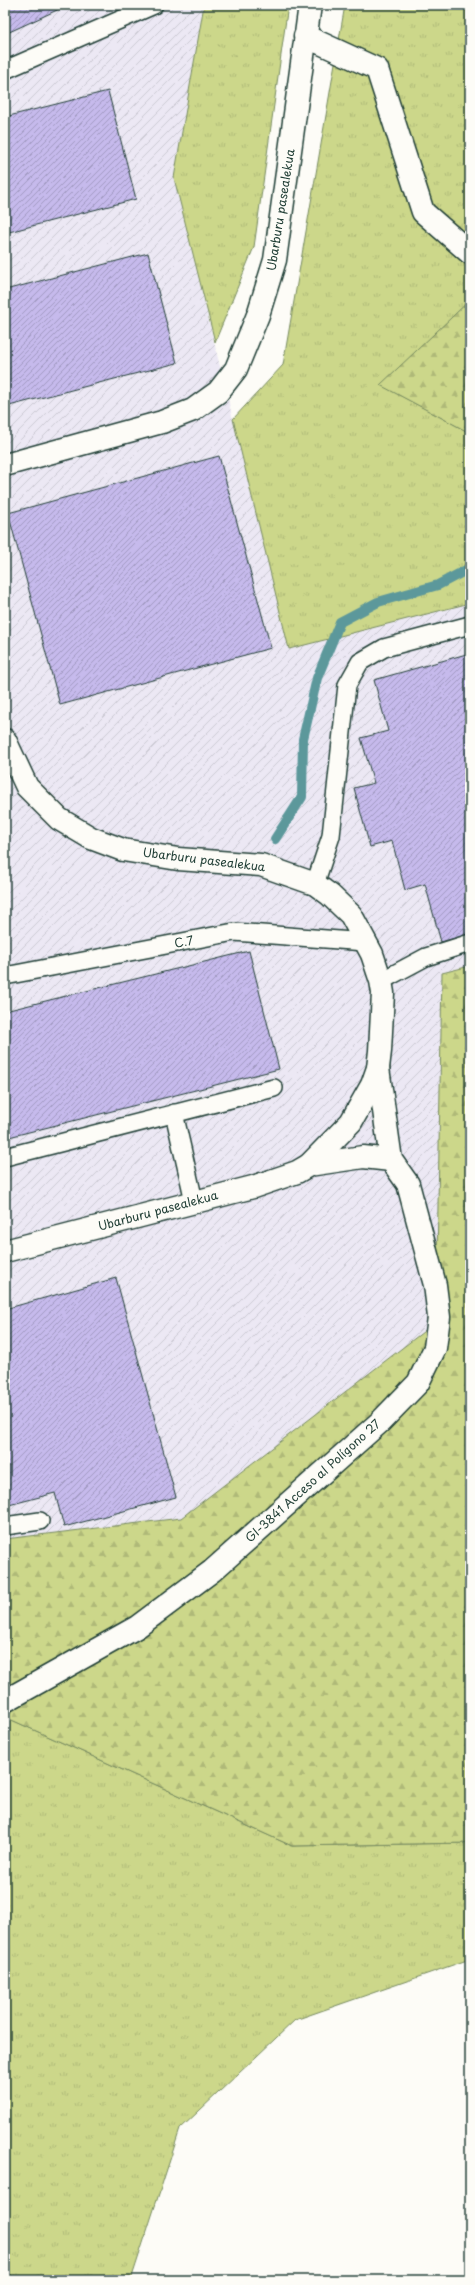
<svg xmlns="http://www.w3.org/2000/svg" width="475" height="2285" font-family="'Playpen Sans',sans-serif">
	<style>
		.industrial { fill: url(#industrial-furrows) }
		.grass { fill: url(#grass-tufts); stroke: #768a5f }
		.forest { fill: url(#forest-firs); stroke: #768a5f }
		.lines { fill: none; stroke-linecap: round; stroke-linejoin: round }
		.stream { stroke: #5c989b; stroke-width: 10 }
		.building { fill: url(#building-hatch); stroke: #1f3d34 }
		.service-casing { stroke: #1f3d34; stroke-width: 20 }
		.minor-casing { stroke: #1f3d34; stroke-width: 25 }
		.secondary-casing { stroke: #1f3d34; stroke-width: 25 }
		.service { stroke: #fdfcf7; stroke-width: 17 }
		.minor { stroke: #fdfcf7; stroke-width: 22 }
		.secondary { stroke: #fdfcf7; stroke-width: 22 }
		.labels { text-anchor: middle; stroke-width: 4; stroke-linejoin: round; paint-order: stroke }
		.street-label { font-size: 12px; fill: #1f3d34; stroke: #fdfcf7 }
	</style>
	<defs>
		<pattern id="industrial-furrows" width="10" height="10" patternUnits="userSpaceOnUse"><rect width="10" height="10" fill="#ece8f4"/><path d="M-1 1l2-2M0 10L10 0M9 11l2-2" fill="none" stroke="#cac8d2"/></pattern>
		<pattern id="grass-tufts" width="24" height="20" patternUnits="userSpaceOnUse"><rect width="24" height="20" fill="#ccd78a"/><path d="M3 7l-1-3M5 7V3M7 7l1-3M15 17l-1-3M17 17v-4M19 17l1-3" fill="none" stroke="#afb978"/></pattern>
		<pattern id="forest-firs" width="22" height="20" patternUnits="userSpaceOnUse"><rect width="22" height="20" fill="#ccd78a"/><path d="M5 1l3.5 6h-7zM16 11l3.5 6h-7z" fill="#afb978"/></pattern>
		<pattern id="building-hatch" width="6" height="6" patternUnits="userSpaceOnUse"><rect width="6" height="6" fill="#c6baec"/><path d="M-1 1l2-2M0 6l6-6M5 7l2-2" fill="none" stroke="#a098c0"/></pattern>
	</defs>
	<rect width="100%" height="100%" fill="#fdfcf7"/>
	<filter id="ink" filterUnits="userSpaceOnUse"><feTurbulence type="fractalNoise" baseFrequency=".025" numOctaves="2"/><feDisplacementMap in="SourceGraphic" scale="8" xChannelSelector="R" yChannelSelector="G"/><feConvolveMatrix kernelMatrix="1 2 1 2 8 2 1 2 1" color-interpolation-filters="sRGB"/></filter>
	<g filter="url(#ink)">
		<!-- industrial -->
		<path class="industrial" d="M5,5H204L174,178L289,649L470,603V966L442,973L437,1322L181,1518L5,1539Z"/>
		<!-- grass -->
		<path class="grass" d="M204,5H288L254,247L215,342L174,178Z
			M345,5H470V300L381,385L470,433V603L289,649L233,419L283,365Z
			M5,1717L292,1846L470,1843V1959L295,2020L180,2129L131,2280H5Z"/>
		<!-- forest -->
		<path class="forest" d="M470,300V433L380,385Z
			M470,966V1843L292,1846L5,1717V1539L181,1518L436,1322L442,973Z"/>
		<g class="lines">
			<!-- stream -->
			<path class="stream" d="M275,839L302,797L303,739L317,678L340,622L378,602L438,585L470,568"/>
		</g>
		<!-- building -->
		<path class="building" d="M5,5H68L5,34Z
			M108,91L136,199L5,233V117Z
			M148,253L177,363L5,407V290Z
			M219,456L271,648L60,705L8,513Z
			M470,653V934L441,942L425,884L405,890L392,841L370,847L354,788L374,783L361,738L388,731L374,680Z
			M249,951L279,1069L5,1138V1011Z
			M116,1278L176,1497L64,1527L55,1493L5,1506V1309Z"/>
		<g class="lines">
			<!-- service casing -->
			<g class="service-casing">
				<path id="service" d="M5,70L154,5
					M315,884L331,836L347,685L360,662L384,648L470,625
					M5,976L234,932L365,942
					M381,981L426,957L470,943
					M174,1113L194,1201
					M5,1157L274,1088
					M5,1526L40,1521"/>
			</g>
			<!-- minor casing -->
			<g class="minor-casing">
				<path id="minor" d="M305,36L377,69L423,212L470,253
					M5,465L162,422L193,410L218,392L236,369L258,315L275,260L310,5
					M5,740L27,787L59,819L91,838L123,850L178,859L261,865L315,884L330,895L351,915L372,954L381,981L383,993L380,1051L378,1068L372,1085L351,1122L309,1165L297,1172L253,1187L5,1251"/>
			</g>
			<!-- secondary casing -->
			<g class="secondary-casing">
				<path id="secondary" d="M378,1068L391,1160
					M309,1165L363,1157L391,1160
					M5,1701L137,1627L212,1571L380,1422L418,1383L435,1348L439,1317L435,1285L408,1184L391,1160"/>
			</g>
			<!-- service -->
			<use href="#service" class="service"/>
			<!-- minor -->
			<use href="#minor" class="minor"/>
			<!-- secondary -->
			<use href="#secondary" class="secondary"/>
		</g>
	</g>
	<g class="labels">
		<!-- street labels -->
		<g class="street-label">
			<text transform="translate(281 210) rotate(-81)" y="4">Ubarburu pasealekua</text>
			<text transform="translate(204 860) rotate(7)" y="4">Ubarburu pasealekua</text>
			<text transform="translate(184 942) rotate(-11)" y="4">C.7</text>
			<text transform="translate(158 1211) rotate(-15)" y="4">Ubarburu pasealekua</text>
			<text transform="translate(313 1481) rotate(-42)" y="4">GI-3841 Acceso al Polígono 27</text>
		</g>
	</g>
	<!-- margin -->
	<rect width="475" height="2285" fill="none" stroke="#fdfcf7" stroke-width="20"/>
	<rect x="10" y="10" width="455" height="2265" fill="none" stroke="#1f3d34" stroke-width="1.5" filter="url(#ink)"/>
</svg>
